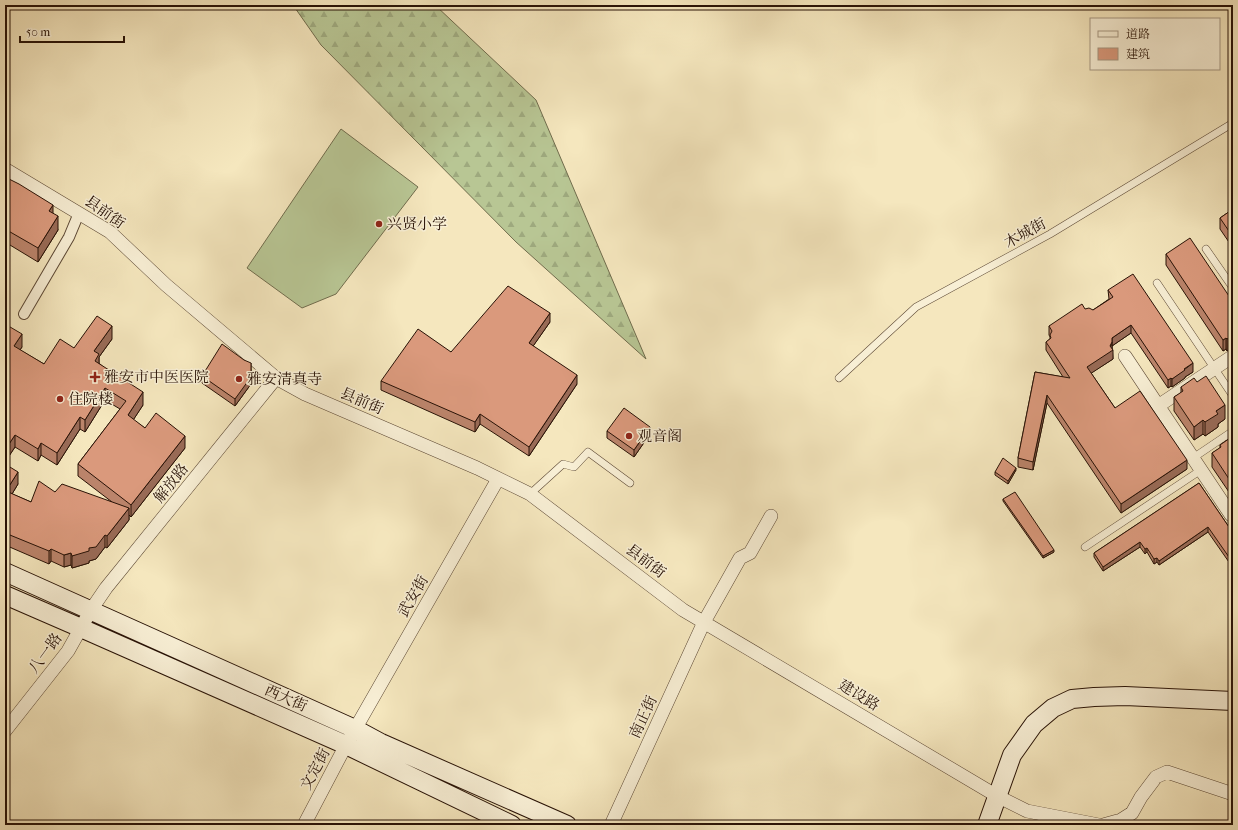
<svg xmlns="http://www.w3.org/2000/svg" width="1238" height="830" font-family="'IM FELL French Canon','Noto Serif SC',serif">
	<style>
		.forest { fill: url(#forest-firs); stroke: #706c4d }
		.garden { fill: #b8c694; stroke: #706c4d }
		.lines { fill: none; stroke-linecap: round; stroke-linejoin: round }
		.service-casing { stroke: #5b4734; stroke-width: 8 }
		.pedestrian-casing { stroke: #5b4734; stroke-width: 12 }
		.minor-casing { stroke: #5b4734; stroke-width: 14 }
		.secondary-casing { stroke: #281206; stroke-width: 20 }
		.service { stroke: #f8efd5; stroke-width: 7 }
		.pedestrian { stroke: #f8efd5; stroke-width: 10 }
		.minor { stroke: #f8efd5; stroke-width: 13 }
		.secondary { stroke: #f8efd5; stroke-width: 18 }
		.wall { fill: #bb846b; stroke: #281206 }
		.shaded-wall { fill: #996b57; stroke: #281206 }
		.building { fill: #da997c; stroke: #281206 }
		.poi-dot { fill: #8f2418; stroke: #f8efd5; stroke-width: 1.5 }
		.labels { text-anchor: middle; stroke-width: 3; stroke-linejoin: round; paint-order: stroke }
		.street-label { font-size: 15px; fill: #281206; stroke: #f8efd5 }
		.poi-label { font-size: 15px; fill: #281206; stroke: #f8efd5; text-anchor: start }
	</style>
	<defs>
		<pattern id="forest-firs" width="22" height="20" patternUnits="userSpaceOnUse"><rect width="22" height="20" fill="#b8c694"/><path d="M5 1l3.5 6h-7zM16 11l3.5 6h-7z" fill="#9ea97e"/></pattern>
	</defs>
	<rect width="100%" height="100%" fill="#f5e7be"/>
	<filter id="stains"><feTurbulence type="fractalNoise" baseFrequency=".005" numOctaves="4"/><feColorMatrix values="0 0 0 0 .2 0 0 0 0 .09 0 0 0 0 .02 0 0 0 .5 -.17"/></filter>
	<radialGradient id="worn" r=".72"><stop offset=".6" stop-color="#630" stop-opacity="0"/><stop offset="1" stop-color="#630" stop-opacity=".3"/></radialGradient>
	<!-- forest -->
	<path class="forest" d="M293,5H435L536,100L646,359L516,242L321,45Z"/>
	<!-- garden -->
	<path class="garden" d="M341,129L418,187L336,294L302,308L247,268Z"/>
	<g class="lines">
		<!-- service casing -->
		<g class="service-casing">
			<path id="service" d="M1206,249L1233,288
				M1157,283L1233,396
				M839,378L916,307L1050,234L1233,123
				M1193,458L1233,431
				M530,494L563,464L574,467L588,452L630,483
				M1085,547L1201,470"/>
		</g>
		<!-- pedestrian casing -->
		<g class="pedestrian-casing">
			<path id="pedestrian" d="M24,314L69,237L79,213"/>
		</g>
		<!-- minor casing -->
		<g class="minor-casing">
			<path id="minor" d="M5,169L110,232L166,285L276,378L305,394L477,468L530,494L683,610L997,796L1027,811L1099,825
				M1125,356L1231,515L1233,514
				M1158,406L1233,356
				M5,731L68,651L91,610L106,588L276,378
				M304,825L346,745L498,479
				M611,825L704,622L740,558L750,553L771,516
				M1103,825L1121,820L1132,813L1141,797L1156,777L1167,772L1233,794"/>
		</g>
		<!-- secondary casing -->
		<g class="secondary-casing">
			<path id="secondary" d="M5,572L355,729L381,743L567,825
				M5,595L81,628L346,745L512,825
				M987,825L1012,755L1034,724L1053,708L1072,699L1094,697L1125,696L1233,701"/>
		</g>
		<!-- service -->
		<use href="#service" class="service"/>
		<!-- pedestrian -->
		<use href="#pedestrian" class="pedestrian"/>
		<!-- minor -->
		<use href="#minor" class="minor"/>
		<!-- secondary -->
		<use href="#secondary" class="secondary"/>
	</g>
	<!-- wall -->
	<path class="wall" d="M5,177L53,213L58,230L38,262L5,242Z
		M1233,209V248L1220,229V218Z
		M1166,254L1233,302L1227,351L1226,349L1223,351L1166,265Z
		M1108,290L1193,372L1185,377V378L1172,387L1171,386L1168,388L1131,333L1112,346L1113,359L1091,373L1115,408L1187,469L1121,513L1047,403L1033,470L1018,467V458L1035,372L1063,377L1046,350V342L1050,339V337L1049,335V326L1093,310L1109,299Z
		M550,322L533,346L577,384L529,456L480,424L475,432L381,390V381L451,352Z
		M5,324L22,347L20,350L44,364L74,348L112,339L99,357V363L143,405L133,420L145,428L185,448L131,517L129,515V520L107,548L105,547L96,559L89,561V563L72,568L71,565L64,567L51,561L49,564L5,545V464L18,484L12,494L31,502L55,492L112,502L78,476V464L120,409L105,400L85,432L80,429L57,465L41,455L38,461L15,447L5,462Z
		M1233,358V380L1229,374V361Z
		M244,360L251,370V384L235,406L202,383V376Z
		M1181,387L1225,419L1218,424V427L1205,436L1203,434L1194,440L1174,411V397L1181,393Z
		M607,431L650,434L634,457L607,438Z
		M1233,436V494L1231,495L1212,467V453L1220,448V445Z
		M1016,470L1008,484L995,475V472Z
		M1199,483L1233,533L1231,565L1208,532L1159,565L1157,562L1154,564L1147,552L1145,554L1140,547L1103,571L1094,557V553Z
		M1003,499L1054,552L1043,558L1003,501Z"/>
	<!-- shaded-wall -->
	<path class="shaded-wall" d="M53,205V219L49,211Z
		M58,216V230L38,262V248Z
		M550,313V322L529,352V343Z
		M1131,325V333L1112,346V338Z
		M112,326V339L99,357V366L95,373L94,351Z
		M22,334V347L14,358V346Z
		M1233,335V346L1227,351V339Z
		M1226,338V349L1223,351V340Z
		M1112,342V351L1113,350V359L1087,376V367L1110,346Z
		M251,363V384L235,406V399Z
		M1193,363V372L1185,377V378L1172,387V379Z
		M577,375V384L529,456V447Z
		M1171,378V386L1168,388V380Z
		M105,388V400L85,432V420Z
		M143,392V405L128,428V415Z
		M1047,395V403L1033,470V462Z
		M1225,405V419L1218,424V427L1205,436V422L1216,411Z
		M480,414V424L475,432V422Z
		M80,417V429L57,465V453Z
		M1203,420V434L1194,440V427Z
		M650,427V434L634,457V450Z
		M15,435V447L5,462V450Z
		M185,436V448L131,517V505Z
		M41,443V455L38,461V449Z
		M1187,460V469L1121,513V504Z
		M1016,468V470L1008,484V481Z
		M18,472V484L6,504V491Z
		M1233,480V494L1231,495V482Z
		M129,508V520L107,548V536Z
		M1208,527V532L1159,565V561Z
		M105,535V547L96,559L89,561V563L72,568V556L89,548Z
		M1140,542V547L1103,571V567Z
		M1147,548V552L1145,554V549Z
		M51,549V561L49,564V551Z
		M1054,550V552L1043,558V556Z
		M71,553V565L64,567V555Z
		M1157,558V562L1154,564V559Z
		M1233,559V563L1231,565V560Z"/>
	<!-- building -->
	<path class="building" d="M5,177L19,184L53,205L49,211L58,216L38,248L5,229Z
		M1233,209V237L1220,218Z
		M1190,238L1233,302V335L1227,339L1226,338L1223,340L1166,254Z
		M1133,274L1193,363L1184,369L1185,370L1172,379L1171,378L1168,380L1131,325L1112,338V342L1110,346L1113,350L1087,367L1115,408L1140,391L1187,460L1121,504L1047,395L1033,462L1018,458L1035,372L1070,378L1046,342L1051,338L1050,335L1052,331L1049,326L1082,304L1085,309L1089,308L1093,310L1113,297L1108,290Z
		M508,286L550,313L529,343L577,375L529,447L480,414L475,422L381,381L418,329L451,352Z
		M97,316L112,326L94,351L99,354L95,361L143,392L128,415L145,428L156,413L185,436L131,505L78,464L126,401L105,388L85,420L80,417L57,453L41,443L38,449L15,435L5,450V429L9,423L5,421V324L22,334L14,346L44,364L60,339L74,348Z
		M222,344L244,360L251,363V377L235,399L202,376Z
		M1233,358V367L1229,361Z
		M1206,376L1225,405L1216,411L1218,414L1205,422L1203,420L1194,427L1174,397L1183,391L1181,387L1194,378L1197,382Z
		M624,408L650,427L634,450L607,431Z
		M1233,436V480L1231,482L1212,453L1221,447L1220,445Z
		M1003,458L1016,468L1008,481L995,472Z
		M5,464L18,472L6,491L31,502L39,481L55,492L62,484L129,508L107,536L105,535L96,547L89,548V551L72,556L71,553L64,555L51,549L49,551L5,533Z
		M1199,483L1233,533V559L1231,560L1208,527L1159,561L1157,558L1154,559L1147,548L1145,549L1140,542L1103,567L1094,553Z
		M1015,492L1054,550L1043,556L1003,499Z"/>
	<!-- markers -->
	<g class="poi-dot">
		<circle cx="379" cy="224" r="4"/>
		<path d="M93 371h4v4h4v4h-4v4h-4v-4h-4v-4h4z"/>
		<circle cx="239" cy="379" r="4"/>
		<circle cx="60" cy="399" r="4"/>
		<circle cx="629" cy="436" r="4"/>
	</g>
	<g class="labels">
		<!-- street labels -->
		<g class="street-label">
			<text transform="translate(105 212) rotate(35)" y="5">县前街</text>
			<text transform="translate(1025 233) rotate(-29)" y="5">木城街</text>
			<text transform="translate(362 401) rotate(23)" y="5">县前街</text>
			<text transform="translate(171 483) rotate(-51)" y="5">解放路</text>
			<text transform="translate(646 561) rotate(37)" y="5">县前街</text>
			<text transform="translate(413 596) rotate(-60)" y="5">武安街</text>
			<text transform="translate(45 653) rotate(-54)" y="5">八一路</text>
			<text transform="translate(859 695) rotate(31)" y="5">建设路</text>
			<text transform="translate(286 698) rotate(24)" y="5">西大街</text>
			<text transform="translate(643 717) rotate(-65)" y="5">南正街</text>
			<text transform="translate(315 769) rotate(-62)" y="5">文定街</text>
		</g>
		<!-- poi labels -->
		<g class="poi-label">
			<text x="387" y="229">兴贤小学</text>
			<text x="104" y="382">雅安市中医医院</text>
			<text x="247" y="384">雅安清真寺</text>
			<text x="68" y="404">住院楼</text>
			<text x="637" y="441">观音阁</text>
		</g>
	</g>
	<!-- margin -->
	<rect width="1238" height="830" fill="none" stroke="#f5e7be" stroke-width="20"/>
	<rect x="6" y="6" width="1226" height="818" fill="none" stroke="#281206" stroke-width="2"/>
	<rect x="10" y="10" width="1218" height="810" fill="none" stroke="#281206"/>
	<!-- legend -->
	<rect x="1090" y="18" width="130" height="52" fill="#f8efd5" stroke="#a59782"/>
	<rect x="1098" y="31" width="20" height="6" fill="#f8efd5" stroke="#a59782"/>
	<text x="1126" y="38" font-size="12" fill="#281206">道路</text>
	<rect x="1098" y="48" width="20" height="12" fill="#da997c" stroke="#a59782"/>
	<text x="1126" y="58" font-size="12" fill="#281206">建筑</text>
	<!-- scale -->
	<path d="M20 36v6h104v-6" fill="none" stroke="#281206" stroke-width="2"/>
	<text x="26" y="36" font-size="12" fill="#281206" stroke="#f8efd5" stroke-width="3" paint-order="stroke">50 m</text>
	<rect width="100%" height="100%" filter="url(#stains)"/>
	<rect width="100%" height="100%" fill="url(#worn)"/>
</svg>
